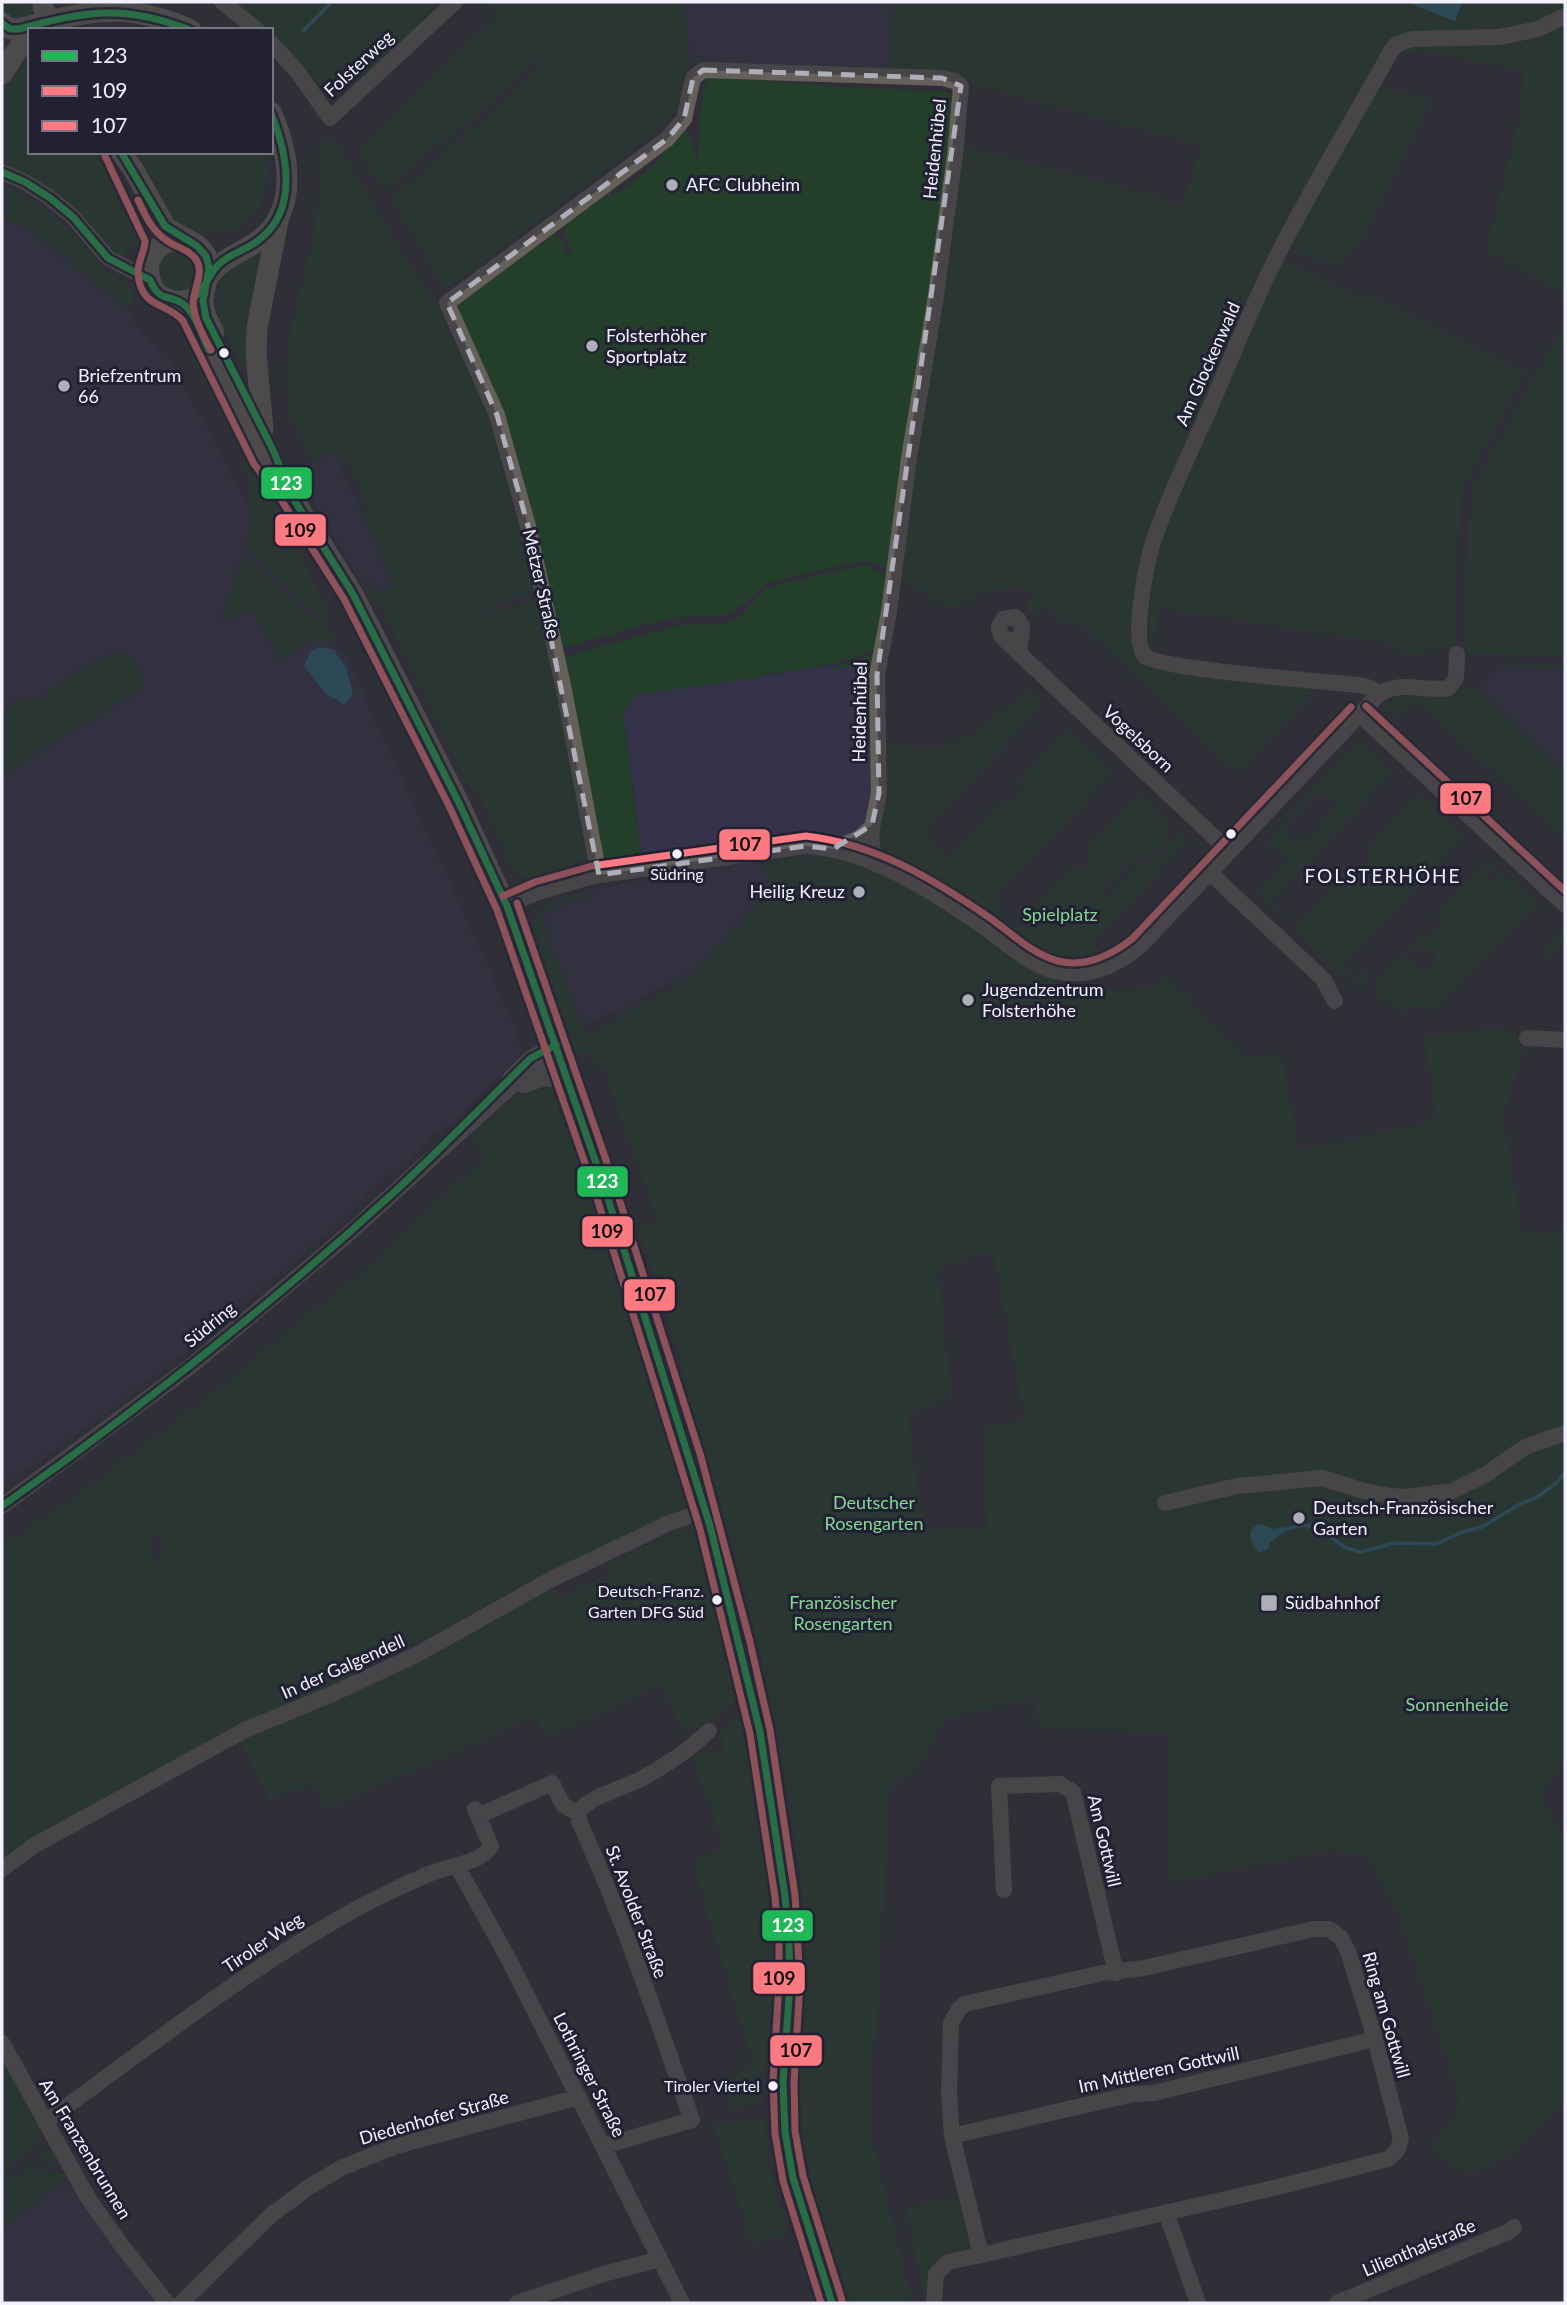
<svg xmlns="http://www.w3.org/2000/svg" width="1567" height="2305" font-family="Lato,sans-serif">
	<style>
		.built { fill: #343349 }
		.green { fill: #233f29; fill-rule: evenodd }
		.water { fill: #2a687b }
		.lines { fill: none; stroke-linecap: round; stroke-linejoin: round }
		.stream { stroke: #2a687b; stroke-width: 3.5 }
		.minor { stroke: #66605b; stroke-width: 16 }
		.major { stroke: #716a64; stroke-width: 21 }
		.major-bridge { stroke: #716a64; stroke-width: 21 }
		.bus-1-casing { stroke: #222133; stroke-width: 12 }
		.bus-2-casing { stroke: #222133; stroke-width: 12 }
		.bus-3-casing { stroke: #222133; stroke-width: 12 }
		.bus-1 { stroke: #20b857; stroke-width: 7 }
		.bus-2 { stroke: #fe7a82; stroke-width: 7 }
		.bus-3 { stroke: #fe7a82; stroke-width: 7 }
		.marked { fill: none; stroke: #adaeb9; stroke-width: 5; stroke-dasharray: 14 9; stroke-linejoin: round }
		.poi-dot { fill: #adaeb9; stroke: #222133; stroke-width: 2.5 }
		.bus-dot { fill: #f1f2fe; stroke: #222133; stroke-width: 2.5 }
		.labels { text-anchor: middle; stroke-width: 6; stroke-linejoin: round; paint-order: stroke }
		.bus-label { font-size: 16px; fill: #f1f2fe; stroke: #222133; text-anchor: end }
		.street-label { font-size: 18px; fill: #f1f2fe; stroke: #222133 }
		.poi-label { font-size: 18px; fill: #f1f2fe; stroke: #222133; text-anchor: start }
		.park-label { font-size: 18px; fill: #85d794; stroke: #222133 }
		.neighbourhood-label { font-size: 19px; letter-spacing: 2px; fill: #f1f2fe; stroke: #222133 }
		.line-badge { stroke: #222133; stroke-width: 2.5 }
		.badge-label { font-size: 19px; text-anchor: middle; font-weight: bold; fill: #fff }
		.pale-badge-label { font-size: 19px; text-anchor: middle; font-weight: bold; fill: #111 }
	</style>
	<rect width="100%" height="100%" fill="#302f39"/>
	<!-- built -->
	<path class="built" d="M683,2H895L888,71L690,62Z
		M2,215L11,222L24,225L128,309L142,333L169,359L245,498L349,663L481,950L517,1034L522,1053L450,1126L437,1131L395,1172L363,1197L356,1209L188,1351L108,1412L2,1487Z
		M334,451L398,593L373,605L295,468Z
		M880,658L879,793L858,839L758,852L759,864L770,874L771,889L687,979L682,975L630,1006L569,1032L532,925L536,914L555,901L590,890L645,880L623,712L631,701L639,694Z
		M1502,665L1565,669V770L1561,769L1476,688Z
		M58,2183L76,2187L156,2300L152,2303H2V2227Z"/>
	<!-- green -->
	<path class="green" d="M2,2H29L35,16L13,19L2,12Z
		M234,2H439C414,26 362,88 330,94C313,85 301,63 288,49C272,31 254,18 234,2Z
		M485,2H683L690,62L683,73L678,108L662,127L452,285H442L392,199L546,64L539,57L453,137L443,139L388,186L384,187L380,185L360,154L367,141L498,16Z
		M895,2H1406L1455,21L1462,2H1565V300L1559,292L1487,249L1519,120L1525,71L1421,50L1400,54L1396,40L1388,47L1159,510L1131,626V637L1132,648L1137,657L1144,664L1158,669L1320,686L1238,773L1085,628L1077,622L1064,623L1046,606L1036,617L1027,608L1033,588L989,589L951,608L898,576L965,146L1128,188L1183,206L1201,145L976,85L954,75L888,71Z
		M30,45V152H104L138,219L135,221L142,235V245L127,249L123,261L2,165V85Z
		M715,77L857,88L946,91L953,97V127L891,571L871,561H860L770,582C753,590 744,608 727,614C711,620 694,614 678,617C639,625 600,638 562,648L530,500L503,412L455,304L524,254L550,240V233L552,232L560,238L566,255L572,253L561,222L608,190L612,197L651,169L685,127L697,161L703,90L707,82Z
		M1378,87L1432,99L1359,245L1333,268L1290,246Z
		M331,135L430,297L439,307L484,398L536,589L454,629L538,598L590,863L524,879L513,870L481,797L463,775L379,602L373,605L365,589L366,584L369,582L375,594L395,585L362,512L369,508L344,457L338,460L333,451L313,460C306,445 294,428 290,412C275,352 309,275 317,215C320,191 319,168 318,145Z
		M137,152H265C278,216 231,254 174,220Z
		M2,184L43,207L80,239L106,271L133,289V300L128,309L24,225L11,222L2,215Z
		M268,244L254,389L218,314C209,275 240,261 268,244Z
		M157 271a22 22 0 1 1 44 0a22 22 0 1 1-44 0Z
		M1283,260L1358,297L1370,294L1526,372L1467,480L1460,503L1453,668L1448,667L1450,651L1427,648L1425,656L1401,651L1402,645L1159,608L1152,652L1148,653L1144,637L1147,605L1157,549L1198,447Z
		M1565,322V657L1462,652L1468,529L1474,485Z
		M191,346L282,506V525L290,538L285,542L291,540L335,623L304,605L247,548L251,513L250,492L241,451L187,348Z
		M242,553L301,608L326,625L336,641H312L281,660L251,608L227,622L222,615L236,580Z
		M859,566L870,567L890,578L879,647C844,666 803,669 764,674V677L639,694L631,701L623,713L641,856L601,862L564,657C602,647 640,636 678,626C696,622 713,627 731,621C749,615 754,594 771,587Z
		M121,650L140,667L143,688L2,774V711L24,698L39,700L86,666Z
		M879,651L873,760L862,665L828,669L861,659Z
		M1502,663L1565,665V669L1502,665Z
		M1471,686L1476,688L1561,769L1565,770V839L1417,700L1398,720L1381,704L1397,696L1447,698Z
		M1029,690L1044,704L923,833L949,857L1002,800L1009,805L1024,789L1018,783L1068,729L1114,771L993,900L1006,912L995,925L947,894L878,858L877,831L883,813L886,791L884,742L939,750L972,736Z
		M1359,741L1393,772L1272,901L1284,913L1281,917L1257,895L1288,861L1266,841ZM1320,792L1337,807L1301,846L1284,830Z
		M1417,794L1464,837L1343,967L1356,980L1364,971L1371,977L1360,989L1295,930L1351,867L1359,873L1374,856L1367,850Z
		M1139,795L1171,825L1163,834L1168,839L1145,864L1149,867L1180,833L1188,841L1091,944L1103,956L1114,944L1120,950C1086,985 1040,958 1009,934L1016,926L1037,929L1025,918L1072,866L1080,872L1086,865L1109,886L1103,893L1108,897L1138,864L1144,863L1137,857L1112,884L1088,863L1095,855L1088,849Z
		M849,852L1057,972L1059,991L1150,989L1164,975L1192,1001L1190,1004L1242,1051L1244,1059L1281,1054L1299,1151L1438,1120L1424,1037L1502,1027C1510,1034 1519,1036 1525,1044L1503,1116L1522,1233L1550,1234L1565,1228V1754L1542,1796L1565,1842V2101C1544,2121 1493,2183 1461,2171C1450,2166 1439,2156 1429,2150L1458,2113L1459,2094L1398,1911L1366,1855L1333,1850L1170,1882L1168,1732L1038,1728L1036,1697L944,1719C933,1739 920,1779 895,1780L890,1789L877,2012L871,2090L870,2133L912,2303H851C830,2243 802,2168 801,2104C799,2039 811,1975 804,1909C785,1727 737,1549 680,1375L684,1370L639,1228L658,1221L607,1080L612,1078L607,1068C594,1064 590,1051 574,1050L532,925C537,901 570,896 590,890V895L556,907V909L542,914L549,938L546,939L551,953L555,952L581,1027L589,1026L580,1030L583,1037L687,981L772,890L770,874L759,864L811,855L796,869L797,871C812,854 828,854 849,852ZM993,1250L1025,1420L985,1428L987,1528H924L907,1415L952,1395L937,1268Z
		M1488,859L1549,915L1548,916L1535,905L1432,1014L1421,1004L1411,1006L1403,1016L1371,987L1402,953L1427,974L1439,950L1412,949L1409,946L1421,933L1429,940L1444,923L1436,916L1481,867L1488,874L1486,877L1497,885L1502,879L1483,865Z
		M1565,926V938L1547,959L1540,953Z
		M546,1087L553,1089L562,1103L619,1267L695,1506L532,1579L454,1624L360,1670L362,1675L2,1863V1547C79,1495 154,1441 226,1383C279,1341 329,1295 385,1256L383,1253L487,1156L469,1138C493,1115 513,1096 546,1087ZM159,1536L168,1554L155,1560L148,1542Z
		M693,1524L708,1573L707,1587L736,1701L700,1727L681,1730L663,1685L546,1737L536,1716L327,1809L314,1781L270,1801L239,1738L551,1586L558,1600L611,1573L610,1562Z
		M739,1714C757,1800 775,1891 774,1979C774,2021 763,2061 762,2102L731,2110L724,2079L749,2070L751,2057L692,1860L722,1849L714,1815L690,1756L723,1751L725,1747L721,1734L722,1728Z
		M2,2055L46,2134L35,2148L32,2146L3,2172L12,2180L30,2165C42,2175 53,2174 68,2173L69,2175L2,2227Z
		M765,2119C763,2157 778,2196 788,2233L752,2246L714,2124Z
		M48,2150L56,2153L64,2166L46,2164L40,2157Z
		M958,2197L971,2250L947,2256L928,2303H925L907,2208Z"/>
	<!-- water -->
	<path class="water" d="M1406,2H1462L1455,21Z
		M320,647L334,650L346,667L353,694L345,705L325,693L304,666L311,650Z
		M1261,1524L1273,1529L1285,1527L1286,1531L1269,1543L1268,1549L1258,1553C1250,1542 1244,1528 1261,1524Z"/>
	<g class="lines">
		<!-- stream -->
		<path class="stream" d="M303,31L332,2
			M1283,1530L1301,1525L1316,1527L1346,1548L1361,1552L1394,1543L1436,1544L1462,1532L1482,1527L1520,1504L1536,1498L1555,1484L1565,1473"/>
		<!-- minor -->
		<path class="minor" d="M222,2L257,30
			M271,43L296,70L330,118L455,2
			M2,172L25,182L50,198L73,217L108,258L150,280
			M1019,638L1009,641L1001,636L999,627L1003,619L1015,617C1029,627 1017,640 1020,655
			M1004,639L1229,851
			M1379,694L1371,688L1359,685C1329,682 1158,669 1145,656C1130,642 1147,562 1153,542C1168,497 1190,453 1209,410C1235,350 1259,288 1290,231C1322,170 1358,111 1391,51L1397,44L1412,39L1499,37L1538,29L1565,16
			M1359,714L1565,905
			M833,849L858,839L872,827
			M1209,872L1323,979L1335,1001
			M599,875L564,690L528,526L497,415L447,303L667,139L684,119L693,78L703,70L942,78L954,81L961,86L955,155L935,302L909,458L889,612L877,675L879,793L871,833L873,854L877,865
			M507,906L538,892L593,876L805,846C870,849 935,893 987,929C1008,944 1030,965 1055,971C1086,979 1116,966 1139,947L1379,694C1402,680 1425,692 1449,688L1456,678L1457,654
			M1527,1038L1565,1040
			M511,1077L531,1058L556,1045
			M524,1085L545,1078L569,1082
			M1165,1503L1237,1486L1322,1478L1364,1491L1391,1496L1406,1497L1452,1491L1485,1475L1525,1447L1565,1433
			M2,1506L191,1366L345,1237L509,1088L549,1063L558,1053
			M478,1816L552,1783L563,1805L578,1813
			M457,1866L508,1958L682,2303
			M2,1869L35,1845L245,1730L330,1695L416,1655L550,1580L669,1523L705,1511
			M1004,1890L999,1786L1060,1784L1073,1792L1116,1973
			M1314,1929H1329L1341,1938L1348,1951L1375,2039L1401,2139L1397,2151L1388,2159L1278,2187L981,2255L952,2136L949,2093L951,2023L959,2009L965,2004L1102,1973L1144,1968Z
			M2,2043L88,2198L122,2246L167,2303
			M45,2122C152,2045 255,1962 371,1901C392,1891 413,1880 434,1872C450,1866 483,1862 491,1846L475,1809
			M952,2136L1133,2094L1154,2093L1375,2039
			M604,2146L692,2120C657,2019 623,1918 579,1821L578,1813C587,1797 624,1788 641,1779C665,1766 689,1750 709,1731
			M1166,2212L1198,2303
			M181,2303L271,2215L309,2187L341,2168L396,2146L579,2097
			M517,2303L607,2273L660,2259
			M934,2303L936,2274L948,2262L981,2255
			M1337,2303L1508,2232L1514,2227"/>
		<!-- major -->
		<path class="major" d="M2,23L10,29H19C86,11 124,0 191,30
			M2,74L20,46L30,37
			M121,152L133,169L165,226C176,236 192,239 201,249C218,267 203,282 203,301C203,313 209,323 214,332
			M187,241C130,234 141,316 191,299
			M210,275C223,257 240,254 258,241C300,211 289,152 271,112
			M180,302L197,326L263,458L291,495L353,594L458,801L518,933L605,1189L627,1264L710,1526L760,1732L785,1896L789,1943L790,1983L783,2082L785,2132L793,2178L832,2303
			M263,430L256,352L257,328L279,216"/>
		<!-- major-bridge -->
		<path class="major-bridge" d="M43,7L54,30"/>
		<!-- bus-1 casing -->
		<g class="bus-1-casing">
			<path id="bus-1" d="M2,23L10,29H19C86,11 124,4 190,30
				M121,152L165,226L197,246L206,256L209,268L203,301L206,318L274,452L291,495L353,594L458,801L507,906L605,1189L710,1526L760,1732L785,1896L789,1943L790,1983L783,2082L785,2132L793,2178L832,2303
				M2,172L25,182L50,198L73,217L108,258L150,280
				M150,280C160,302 165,294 180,302C195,310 202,336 209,350
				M196,296C206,287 209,274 218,265C230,253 247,250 260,239C299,208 287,153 271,113
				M2,1506C138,1410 268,1307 391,1195C439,1151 484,1104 531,1058L556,1045"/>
		</g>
		<!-- bus-2 casing -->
		<g class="bus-2-casing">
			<path id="bus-2" d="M105,156L145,241C145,252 137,262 138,274C141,309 167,302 183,321L254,464L282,501L344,599L449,806L497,910L595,1192L700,1529L750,1734L775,1897L779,1944V1983L773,2081L775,2134L783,2181L821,2303
				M138,200C145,215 152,231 166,240C175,247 191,250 197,261C204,273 193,291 193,304C195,321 203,335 211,350"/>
		</g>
		<!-- bus-3 casing -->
		<g class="bus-3-casing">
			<path id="bus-3" d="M1366,706L1565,891
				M503,896L535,882L592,866L806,836C876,844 933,879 990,918C1011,933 1032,954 1058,961C1085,968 1110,956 1132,939L1351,707
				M517,903L615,1186L701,1457L750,1642L770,1730L795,1895L800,1982L794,2082L795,2131L803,2176L842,2300"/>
		</g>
		<!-- bus-1 -->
		<use href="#bus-1" class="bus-1"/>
		<!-- bus-2 -->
		<use href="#bus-2" class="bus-2"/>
		<!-- bus-3 -->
		<use href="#bus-3" class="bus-3"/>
	</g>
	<!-- marked area -->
	<path d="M0 0H1567V2305H0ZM703,70L942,78L961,86L877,675L879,793L872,825L833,849L805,846L599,875L528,526L497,415L447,303L667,139L684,119L693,78Z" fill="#302f39" fill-opacity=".55" fill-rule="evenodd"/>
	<path class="marked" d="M703,70L942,78L961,86L877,675L879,793L872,825L833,849L805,846L599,875L528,526L497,415L447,303L667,139L684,119L693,78Z"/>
	<!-- markers -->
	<g class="poi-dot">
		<circle cx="672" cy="185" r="7"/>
		<circle cx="592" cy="346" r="7"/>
		<circle cx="64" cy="386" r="7"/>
		<circle cx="859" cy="892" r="7"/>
		<circle cx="968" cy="1000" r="7"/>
		<circle cx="1299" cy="1518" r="7"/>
		<rect x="1260" y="1594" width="18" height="18" rx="3.5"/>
	</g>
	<g class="bus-dot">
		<circle cx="224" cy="353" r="6"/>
		<circle cx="1231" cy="834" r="6"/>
		<circle cx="677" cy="854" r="6"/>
		<circle cx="717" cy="1600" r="6"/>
		<circle cx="773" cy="2086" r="6"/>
	</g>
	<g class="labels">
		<!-- bus labels -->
		<g class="bus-label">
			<text x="677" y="880" text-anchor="middle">Südring</text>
			<text x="704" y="1597">Deutsch-Franz.<tspan x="704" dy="21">Garten DFG Süd</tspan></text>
			<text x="760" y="2092">Tiroler Viertel</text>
		</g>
		<!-- street labels -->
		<g class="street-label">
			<text transform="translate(359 64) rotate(-43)" y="6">Folsterweg</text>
			<text transform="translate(935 149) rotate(-84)" y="6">Heidenhübel</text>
			<text transform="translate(1208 364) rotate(-66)" y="6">Am Glockenwald</text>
			<text transform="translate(541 584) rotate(77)" y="6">Metzer Straße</text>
			<text transform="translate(860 712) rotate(-89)" y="6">Heidenhübel</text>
			<text transform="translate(1138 739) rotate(43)" y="6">Vogelsborn</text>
			<text transform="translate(210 1325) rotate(-39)" y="6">Südring</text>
			<text transform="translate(343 1667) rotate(-24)" y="6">In der Galgendell</text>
			<text transform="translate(1104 1841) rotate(77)" y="6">Am Gottwill</text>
			<text transform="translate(636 1912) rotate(69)" y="6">St. Avolder Straße</text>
			<text transform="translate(263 1943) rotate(-34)" y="6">Tiroler Weg</text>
			<text transform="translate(1386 2015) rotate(74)" y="6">Ring am Gottwill</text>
			<text transform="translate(1159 2070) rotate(-12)" y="6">Im Mittleren Gottwill</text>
			<text transform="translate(589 2075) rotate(63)" y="6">Lothringer Straße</text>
			<text transform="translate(434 2118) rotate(-16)" y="6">Diedenhofer Straße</text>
			<text transform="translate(85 2149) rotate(59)" y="6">Am Franzenbrunnen</text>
			<text transform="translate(1419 2248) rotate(-23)" y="6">Lilienthalstraße</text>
		</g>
		<!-- poi labels -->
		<g class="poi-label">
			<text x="686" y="191">AFC Clubheim</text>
			<text x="606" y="342">Folsterhöher<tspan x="606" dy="21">Sportplatz</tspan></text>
			<text x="78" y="382">Briefzentrum<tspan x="78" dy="21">66</tspan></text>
			<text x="845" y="898" text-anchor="end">Heilig Kreuz</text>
			<text x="982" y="996">Jugendzentrum<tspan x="982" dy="21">Folsterhöhe</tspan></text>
			<text x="1313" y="1514">Deutsch-Französischer<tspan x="1313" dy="21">Garten</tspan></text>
			<text x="1285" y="1609">Südbahnhof</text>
		</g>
		<!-- park labels -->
		<g class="park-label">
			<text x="1060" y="921">Spielplatz</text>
			<text x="874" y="1509">Deutscher<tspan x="874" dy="21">Rosengarten</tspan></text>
			<text x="843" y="1609">Französischer<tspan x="843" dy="21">Rosengarten</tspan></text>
			<text x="1457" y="1711">Sonnenheide</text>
		</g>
		<!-- neighbourhood labels -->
		<g class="neighbourhood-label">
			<text x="1383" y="883">FOLSTERHÖHE</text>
		</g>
	</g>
	<g class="line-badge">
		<rect x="260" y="466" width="53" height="34" rx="7" fill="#20b857"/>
		<rect x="274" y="513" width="53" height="34" rx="7" fill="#fe7a82"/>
		<rect x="1439" y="782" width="53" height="33" rx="7" fill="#fe7a82"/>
		<rect x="718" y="828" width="53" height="33" rx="7" fill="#fe7a82"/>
		<rect x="576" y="1165" width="53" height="33" rx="7" fill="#20b857"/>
		<rect x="581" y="1215" width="53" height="33" rx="7" fill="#fe7a82"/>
		<rect x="623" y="1278" width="53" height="34" rx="7" fill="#fe7a82"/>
		<rect x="761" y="1909" width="53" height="33" rx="7" fill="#20b857"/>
		<rect x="752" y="1961" width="54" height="34" rx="7" fill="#fe7a82"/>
		<rect x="769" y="2034" width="54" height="33" rx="7" fill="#fe7a82"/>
	</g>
	<g class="badge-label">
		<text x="286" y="490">123</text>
		<text x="602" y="1188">123</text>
		<text x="788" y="1932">123</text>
	</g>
	<g class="pale-badge-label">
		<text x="300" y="537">109</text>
		<text x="1466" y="805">107</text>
		<text x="745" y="851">107</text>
		<text x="607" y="1238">109</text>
		<text x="650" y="1301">107</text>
		<text x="779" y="1985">109</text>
		<text x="796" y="2057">107</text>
	</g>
	<!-- border -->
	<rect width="1567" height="2305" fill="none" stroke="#f1f2fe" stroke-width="7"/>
	<!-- legend -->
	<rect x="28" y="28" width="245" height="126" fill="#222133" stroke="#757584" stroke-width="2"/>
	<rect x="42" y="51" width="35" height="10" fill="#20b857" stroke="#757584" stroke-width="2"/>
	<text x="91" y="63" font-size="21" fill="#f1f2fe">123</text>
	<rect x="42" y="86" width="35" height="10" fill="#fe7a82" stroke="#757584" stroke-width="2"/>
	<text x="91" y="98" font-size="21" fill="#f1f2fe">109</text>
	<rect x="42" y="121" width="35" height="10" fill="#fe7a82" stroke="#757584" stroke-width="2"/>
	<text x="91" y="133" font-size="21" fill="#f1f2fe">107</text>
</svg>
